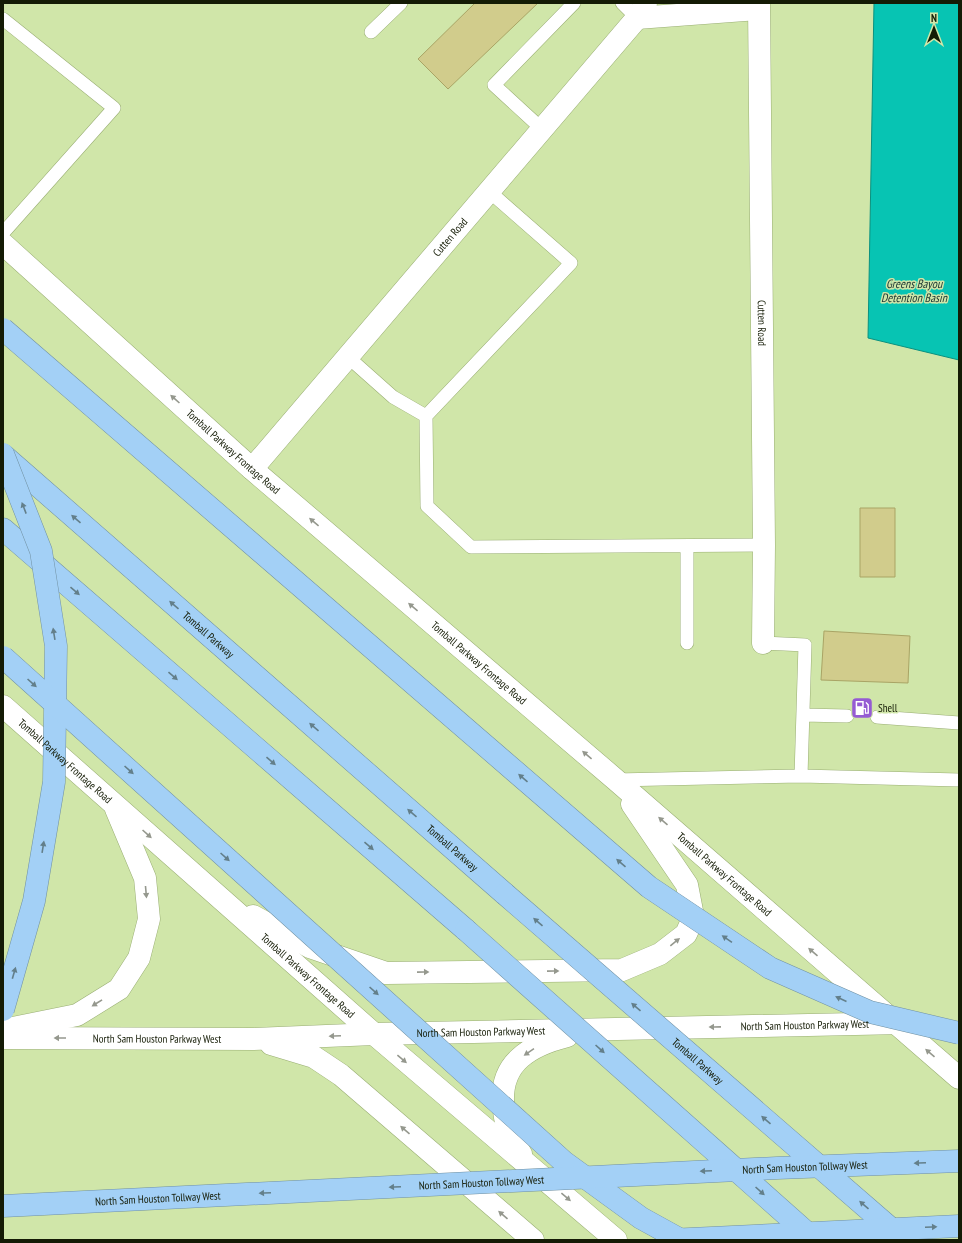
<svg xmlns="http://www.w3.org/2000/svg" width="962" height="1243" font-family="'PT Sans Narrow',sans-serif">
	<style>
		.water { fill: #07c4b3; stroke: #0b917f }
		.building { fill: #d1cc8c; stroke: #a9a465 }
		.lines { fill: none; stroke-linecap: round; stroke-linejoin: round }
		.service-casing { stroke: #99ae73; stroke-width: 14 }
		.minor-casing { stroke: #99ae73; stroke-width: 23 }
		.tertiary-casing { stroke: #99ae73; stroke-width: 23 }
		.secondary-casing { stroke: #99ae73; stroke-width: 23 }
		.motorway-casing { stroke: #7191a2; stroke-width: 23 }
		.service { stroke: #fff; stroke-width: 13 }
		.minor { stroke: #fff; stroke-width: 22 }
		.tertiary { stroke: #fff; stroke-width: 22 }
		.secondary { stroke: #fff; stroke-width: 22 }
		.motorway { stroke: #a3d0f6; stroke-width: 22 }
		.motorway-bridge-casing { stroke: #7191a2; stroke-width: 23; stroke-linecap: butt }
		.motorway-bridge { stroke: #a3d0f6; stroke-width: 22 }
		.oneway { fill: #95988e }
		.oneway2 { fill: #637f8a }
		.labels { text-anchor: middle; stroke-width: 3; stroke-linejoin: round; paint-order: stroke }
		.street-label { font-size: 11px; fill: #141b05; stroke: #d0e6a9 }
		.poi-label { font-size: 11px; fill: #141b05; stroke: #d0e6a9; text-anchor: start }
		.water-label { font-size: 12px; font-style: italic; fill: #213b37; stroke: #d0e6a9 }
	</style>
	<rect width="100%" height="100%" fill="#d0e6a9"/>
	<!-- water -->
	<path class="water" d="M874,3H959V360L868,338Z"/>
	<!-- building -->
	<path class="building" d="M475,3H538L448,89L418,59Z
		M860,508H895V577H860Z
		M824,631L910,636L908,683L821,680Z"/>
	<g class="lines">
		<!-- service casing -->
		<g class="service-casing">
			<path id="service" d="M622,3L637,18
				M3,19L114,108L3,233
				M371,32L401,3
				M543,130L494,85L574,3
				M490,192L571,263L426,416L427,506L471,547L764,545
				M348,357L393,397L426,416
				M687,547V643
				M763,643L805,645L801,776
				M803,715L847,716
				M877,717L959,723
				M616,780L801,776L959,780"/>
		</g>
		<!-- minor casing -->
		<g class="minor-casing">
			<g id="minor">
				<path id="s1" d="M759,3L764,545L763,643"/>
			</g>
		</g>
		<!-- tertiary casing -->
		<g class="tertiary-casing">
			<g id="tertiary">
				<path d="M637,18L758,9"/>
				<path id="s2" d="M252,469L637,18L646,3"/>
			</g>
		</g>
		<!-- secondary casing -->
		<g class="secondary-casing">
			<g id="secondary">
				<path id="s3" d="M3,244L252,469L616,780L959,1078"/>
				<path id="s4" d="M3,706L374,1034L616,1240"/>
				<path d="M253,916L310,947L386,973L622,970L660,954L686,934L691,923L692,911L687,885L632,804"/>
				<path d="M8,1029L77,1015L119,989L139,958L149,919L145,878L116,809"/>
				<path id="s5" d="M3,1038L253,1039L374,1034L902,1023"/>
				<path d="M271,1044L314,1057L341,1075L533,1240"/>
				<path d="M521,1154C503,1128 492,1083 520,1058C533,1046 551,1040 567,1036"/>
			</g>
		</g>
		<!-- motorway casing -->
		<g class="motorway-casing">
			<g id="motorway">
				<path id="s6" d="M3,455L505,894"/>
				<path d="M3,529L466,930"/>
			</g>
		</g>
		<!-- service -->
		<use href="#service" class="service"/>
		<!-- minor -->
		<use href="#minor" class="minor"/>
		<!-- tertiary -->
		<use href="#tertiary" class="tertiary"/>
		<!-- secondary -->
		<use href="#secondary" class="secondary"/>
		<!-- motorway -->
		<use href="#motorway" class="motorway"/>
		<!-- motorway-bridge casing -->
		<g class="motorway-bridge-casing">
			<g id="motorway-bridge">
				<path d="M3,329L649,887L770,968L870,1012L959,1033"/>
				<path d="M3,454L41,551L56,646L54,782L34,901L3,1010"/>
				<path d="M3,657L564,1162L641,1218L681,1240"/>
				<path id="s7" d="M505,894L904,1240"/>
				<path d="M466,930L815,1240"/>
				<path id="s8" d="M3,1206L777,1168L959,1161"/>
				<path d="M669,1240L959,1226"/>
			</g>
		</g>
		<!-- motorway-bridge -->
		<use href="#motorway-bridge" class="motorway-bridge"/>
	</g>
	<!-- one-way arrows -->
	<defs><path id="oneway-solid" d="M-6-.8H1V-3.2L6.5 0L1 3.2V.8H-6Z"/></defs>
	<g class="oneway">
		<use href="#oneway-solid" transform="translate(175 399) rotate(-138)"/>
		<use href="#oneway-solid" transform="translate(314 522) rotate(-140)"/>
		<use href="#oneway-solid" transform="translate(413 607) rotate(-140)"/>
		<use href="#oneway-solid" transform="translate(587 755) rotate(-140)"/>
		<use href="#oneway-solid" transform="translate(663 821) rotate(-139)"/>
		<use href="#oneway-solid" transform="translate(147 834) rotate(42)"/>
		<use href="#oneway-solid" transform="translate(146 892) rotate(85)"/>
		<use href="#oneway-solid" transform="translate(675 942) rotate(-39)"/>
		<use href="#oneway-solid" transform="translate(813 952) rotate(-139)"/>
		<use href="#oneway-solid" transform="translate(553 971) rotate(-1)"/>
		<use href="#oneway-solid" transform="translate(423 972) rotate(-1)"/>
		<use href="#oneway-solid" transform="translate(97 1003) rotate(148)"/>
		<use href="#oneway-solid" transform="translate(715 1027) rotate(179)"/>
		<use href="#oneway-solid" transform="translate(335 1036) rotate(178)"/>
		<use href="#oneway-solid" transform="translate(60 1038) rotate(-180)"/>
		<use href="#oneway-solid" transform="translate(529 1052) rotate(146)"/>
		<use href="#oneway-solid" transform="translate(930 1053) rotate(-139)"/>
		<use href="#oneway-solid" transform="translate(402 1059) rotate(40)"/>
		<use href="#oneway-solid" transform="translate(405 1130) rotate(-139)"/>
		<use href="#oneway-solid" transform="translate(566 1197) rotate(40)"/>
		<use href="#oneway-solid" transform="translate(503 1215) rotate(-139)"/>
	</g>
	<g class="oneway2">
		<use href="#oneway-solid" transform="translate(24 508) rotate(-111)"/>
		<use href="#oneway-solid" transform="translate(76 519) rotate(-139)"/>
		<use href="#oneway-solid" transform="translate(75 591) rotate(41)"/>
		<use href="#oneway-solid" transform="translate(174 605) rotate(-139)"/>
		<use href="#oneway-solid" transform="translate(54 634) rotate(-99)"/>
		<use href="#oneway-solid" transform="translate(173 676) rotate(41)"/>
		<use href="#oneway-solid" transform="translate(32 683) rotate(42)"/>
		<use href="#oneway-solid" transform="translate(314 727) rotate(-139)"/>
		<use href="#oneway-solid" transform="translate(271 761) rotate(41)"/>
		<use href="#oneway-solid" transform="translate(129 770) rotate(42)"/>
		<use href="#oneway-solid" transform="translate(523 778) rotate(-139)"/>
		<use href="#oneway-solid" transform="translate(412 813) rotate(-139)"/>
		<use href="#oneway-solid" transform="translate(369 846) rotate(41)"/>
		<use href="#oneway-solid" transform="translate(43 847) rotate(-81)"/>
		<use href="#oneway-solid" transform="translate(225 857) rotate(42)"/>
		<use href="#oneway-solid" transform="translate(621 863) rotate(-139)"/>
		<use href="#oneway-solid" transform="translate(538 922) rotate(-139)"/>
		<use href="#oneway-solid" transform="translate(727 939) rotate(-146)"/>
		<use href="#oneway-solid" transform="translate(14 973) rotate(-74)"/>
		<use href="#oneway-solid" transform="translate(374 991) rotate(42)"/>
		<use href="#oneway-solid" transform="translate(841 999) rotate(-156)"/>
		<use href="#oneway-solid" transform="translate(636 1007) rotate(-139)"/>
		<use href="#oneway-solid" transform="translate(600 1049) rotate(42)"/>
		<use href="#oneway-solid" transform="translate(766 1120) rotate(-139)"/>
		<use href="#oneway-solid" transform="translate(920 1163) rotate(178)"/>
		<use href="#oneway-solid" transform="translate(706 1171) rotate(177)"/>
		<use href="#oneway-solid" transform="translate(395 1187) rotate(177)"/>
		<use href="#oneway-solid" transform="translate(760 1191) rotate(42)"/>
		<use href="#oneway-solid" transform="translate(265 1193) rotate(177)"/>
		<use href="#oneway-solid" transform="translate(864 1205) rotate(-139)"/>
		<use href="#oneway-solid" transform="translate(931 1227) rotate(-2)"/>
	</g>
	<!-- icons -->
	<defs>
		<g id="fuel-square" transform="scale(1.15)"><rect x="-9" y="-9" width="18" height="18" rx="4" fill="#955bd3" stroke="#d0e6a9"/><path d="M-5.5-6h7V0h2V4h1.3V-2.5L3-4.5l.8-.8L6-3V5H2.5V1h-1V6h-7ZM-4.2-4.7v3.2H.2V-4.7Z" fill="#fff"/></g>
	</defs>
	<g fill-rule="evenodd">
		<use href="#fuel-square" x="862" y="708"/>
	</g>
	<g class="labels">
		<!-- street labels -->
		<g class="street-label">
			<text dy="4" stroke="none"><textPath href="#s2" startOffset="305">Cutten Road</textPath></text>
			<text dy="4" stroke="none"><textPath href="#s1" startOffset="320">Cutten Road</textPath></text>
			<text dy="4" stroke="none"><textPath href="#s3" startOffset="310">Tomball Parkway Frontage Road</textPath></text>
			<text dy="4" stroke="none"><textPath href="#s6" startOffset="273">Tomball Parkway</textPath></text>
			<text dy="4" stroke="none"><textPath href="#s3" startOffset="634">Tomball Parkway Frontage Road</textPath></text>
			<text dy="4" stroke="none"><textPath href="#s4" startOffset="83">Tomball Parkway Frontage Road</textPath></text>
			<text dy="4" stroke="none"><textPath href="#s6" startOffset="597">Tomball Parkway</textPath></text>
			<text dy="4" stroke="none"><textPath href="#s3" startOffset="958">Tomball Parkway Frontage Road</textPath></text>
			<text dy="4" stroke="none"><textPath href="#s4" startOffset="407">Tomball Parkway Frontage Road</textPath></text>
			<text dy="4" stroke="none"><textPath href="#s5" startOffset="802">North Sam Houston Parkway West</textPath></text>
			<text dy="4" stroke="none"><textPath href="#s5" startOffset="478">North Sam Houston Parkway West</textPath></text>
			<text dy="4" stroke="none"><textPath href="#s5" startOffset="154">North Sam Houston Parkway West</textPath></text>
			<text dy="4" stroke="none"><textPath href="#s7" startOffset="255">Tomball Parkway</textPath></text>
			<text dy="4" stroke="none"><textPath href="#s8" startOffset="803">North Sam Houston Tollway West</textPath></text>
			<text dy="4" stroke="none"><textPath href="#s8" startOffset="479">North Sam Houston Tollway West</textPath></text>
			<text dy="4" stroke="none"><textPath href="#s8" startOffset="155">North Sam Houston Tollway West</textPath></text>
		</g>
		<!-- poi labels -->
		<g class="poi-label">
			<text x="878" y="712">Shell</text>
		</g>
		<!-- water labels -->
		<g class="water-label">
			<text x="914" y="288">Greens Bayou<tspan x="914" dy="14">Detention Basin</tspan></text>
		</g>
	</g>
	<!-- border -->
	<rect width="962" height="1243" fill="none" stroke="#141b05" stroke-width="8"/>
	<!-- north arrow -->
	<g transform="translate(934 28)" stroke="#d0e6a9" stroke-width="3" paint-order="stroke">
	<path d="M0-3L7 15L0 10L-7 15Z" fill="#141b05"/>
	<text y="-6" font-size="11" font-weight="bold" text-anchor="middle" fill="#141b05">N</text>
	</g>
</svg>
